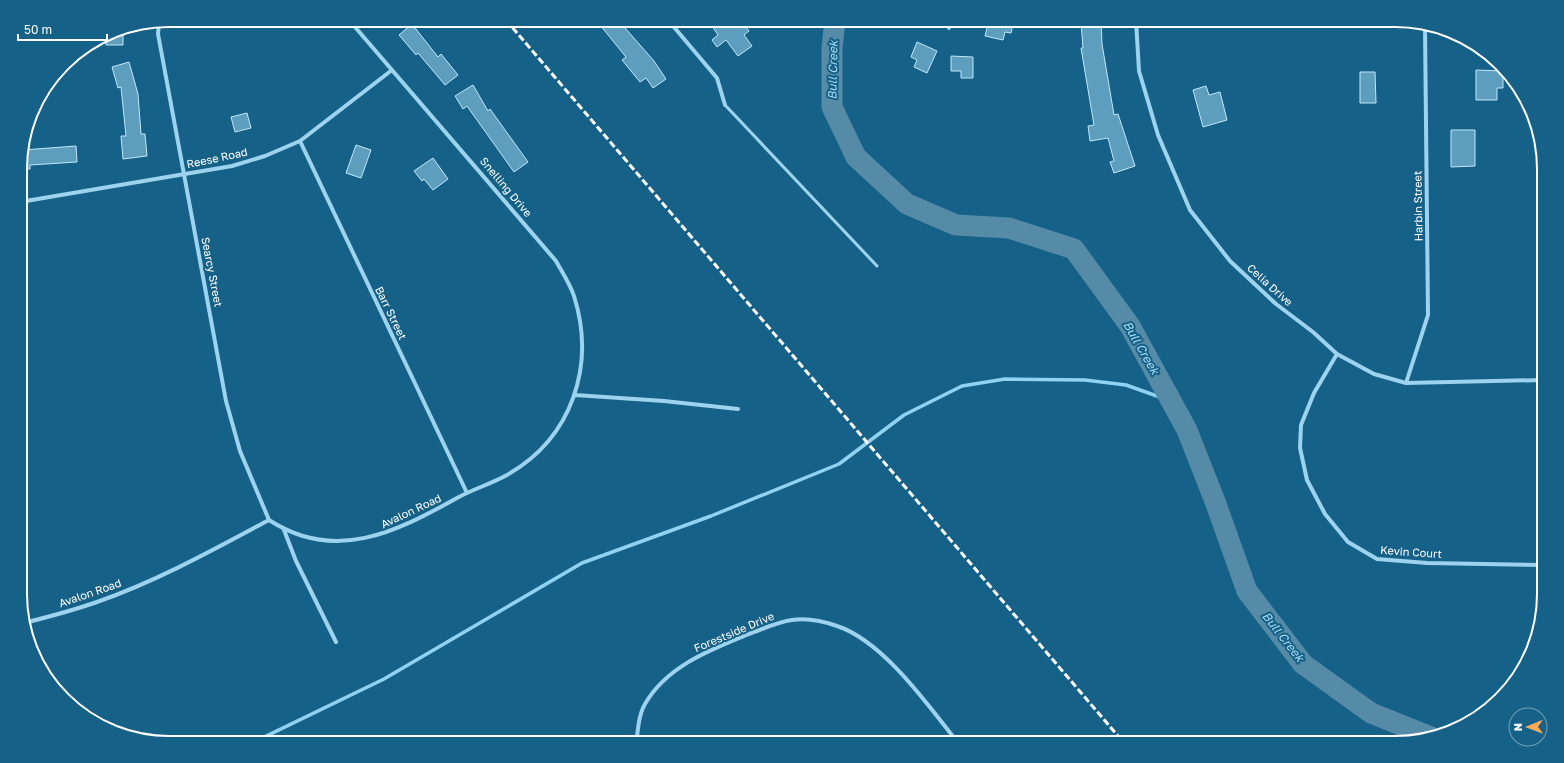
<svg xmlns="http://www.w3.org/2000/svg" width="1564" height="763" font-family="'Golos Text',sans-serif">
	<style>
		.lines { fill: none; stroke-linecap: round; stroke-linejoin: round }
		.stream { stroke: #8fd2f1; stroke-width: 3.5 }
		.river { stroke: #558ba7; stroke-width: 21 }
		.building { fill: #5d9dbd; stroke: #c2e8fa }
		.service { stroke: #9dd3ee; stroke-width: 3 }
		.minor { stroke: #9dd3ee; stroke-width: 4 }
		.rail { stroke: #fff; stroke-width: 3; stroke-dasharray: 7 3; stroke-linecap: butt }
		.labels { text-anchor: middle; stroke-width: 4; stroke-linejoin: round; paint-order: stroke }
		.street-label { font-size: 11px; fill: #fff; stroke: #166187 }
		.water-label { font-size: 12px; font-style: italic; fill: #a8ddf5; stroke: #166187 }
		.rim { fill: none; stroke: #fff; stroke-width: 2 }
	</style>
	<rect width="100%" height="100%" fill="#166187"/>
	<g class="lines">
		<!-- stream -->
		<path class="stream" d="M252,743L384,679L582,563L711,516L839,464L904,415L962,386L1005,379L1085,380L1126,385L1171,401"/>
		<!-- river -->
		<path class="river" d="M835,20L832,48V107L856,157L907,204L956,225L1009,228L1074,249L1130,326L1187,430L1216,504L1247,591L1303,664L1371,713L1431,737"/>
	</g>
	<!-- building -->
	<path class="building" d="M596,20H618L654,61L666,79L653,88L646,78L640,82L622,60L626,57Z
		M708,20H741L749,31L744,35L752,46L738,56L726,40L717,47L712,40L718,35Z
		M989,20H1014L1011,33L1005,32L1003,40L985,36Z
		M1088,20H1101L1102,44L1114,115L1118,114L1135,166L1114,173L1110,162L1114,161L1108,138L1090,141L1088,126L1094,125L1081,48H1083L1081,22H1088Z
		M412,24L438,57L441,54L458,75L445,85L418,53L416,55L399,35Z
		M123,29V45H106V35L112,31Z
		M917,42L937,51L927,73L914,67L917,60L911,57Z
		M951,56L973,57V78H961V71H951Z
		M129,62L138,94L141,134H145L147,156L123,159L121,136H126L121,87L118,88L112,67Z
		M1476,70L1503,71V88H1497V100H1476Z
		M1360,72H1375L1376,103H1360Z
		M473,85L488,111L490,109L528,162L514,172L467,106L463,109L455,96Z
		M1206,86L1209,95L1220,92L1227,120L1203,127L1193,90Z
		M247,113L251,128L235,132L231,117Z
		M1451,130H1475V166L1451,167Z
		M356,145L371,150L361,178L346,173Z
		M76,146L77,162L30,165V169L20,170L23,150Z
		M433,158L448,179L433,190L424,179L422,181L414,171Z"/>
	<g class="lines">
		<!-- service -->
		<path class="service" d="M725,105L877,266"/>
		<!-- minor -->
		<path class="minor" d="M668,20L717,78L725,105
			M1136,20L1139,71L1158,135L1190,210L1230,261L1276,304L1313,332L1337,354L1374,374L1406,383L1543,380
			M159,22L158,34L226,401L240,451L269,520
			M949,28V20
			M300,141L467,493
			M20,202L232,166L265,156L300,141L392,70
			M1337,354L1314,393L1301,425L1300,448L1307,480L1325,514L1348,542L1377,559L1427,563L1544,565
			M1406,383L1428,315L1425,27
			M575,395L664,401L738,409
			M284,530L296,561L336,642
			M24,623C48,617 74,610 97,602C157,581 213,550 269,520C335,563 396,532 457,498C473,489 491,484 507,475C572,438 596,366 574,296C570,284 562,272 556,261L349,20
			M637,743C637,732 639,714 645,704C667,666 710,650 749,634C763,629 777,622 792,620C806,618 823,621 837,626C883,641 928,705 958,743"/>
		<!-- rail -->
		<path class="rail" d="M506,20L1124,743"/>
	</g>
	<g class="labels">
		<!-- street labels -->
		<g class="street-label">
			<text transform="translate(217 158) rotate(-12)" y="4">Reese Road</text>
			<text transform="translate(506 187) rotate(50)" y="4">Snelling Drive</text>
			<text transform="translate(1418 206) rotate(-91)" y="4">Harbin Street</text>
			<text transform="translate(212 272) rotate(79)" y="4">Searcy Street</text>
			<text transform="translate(1270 285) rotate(42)" y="4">Celia Drive</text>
			<text transform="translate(391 313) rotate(64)" y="4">Barr Street</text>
			<text transform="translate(411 511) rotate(-25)" y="4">Avalon Road</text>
			<text transform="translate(1411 552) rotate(4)" y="4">Kevin Court</text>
			<text transform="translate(90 593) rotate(-19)" y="4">Avalon Road</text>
			<text transform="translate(734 632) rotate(-23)" y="4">Forestside Drive</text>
		</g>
		<!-- water labels -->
		<g class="water-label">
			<text transform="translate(833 70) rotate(-89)" y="4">Bull Creek</text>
			<text transform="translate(1141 348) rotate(60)" y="4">Bull Creek</text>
			<text transform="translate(1283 637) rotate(52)" y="4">Bull Creek</text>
		</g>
	</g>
	<!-- crop -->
	<path d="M0 0H1564V763H0ZM169 27H1395A142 142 0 0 1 1537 169V594A142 142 0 0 1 1395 736H169A142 142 0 0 1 27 594V169A142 142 0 0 1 169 27Z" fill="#166187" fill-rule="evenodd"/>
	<path class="rim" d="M169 27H1395A142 142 0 0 1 1537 169V594A142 142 0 0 1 1395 736H169A142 142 0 0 1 27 594V169A142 142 0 0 1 169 27Z"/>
	<!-- north arrow -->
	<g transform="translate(1528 727) rotate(269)"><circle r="19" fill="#166187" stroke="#73a0b7"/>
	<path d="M0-3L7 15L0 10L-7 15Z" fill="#ffaa59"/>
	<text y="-6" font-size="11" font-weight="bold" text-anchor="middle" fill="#ffffff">N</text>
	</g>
	<!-- scale -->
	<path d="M18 34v6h89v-6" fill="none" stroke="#ffffff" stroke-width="2"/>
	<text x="24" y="34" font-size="12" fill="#ffffff" stroke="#166187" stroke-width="3" paint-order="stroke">50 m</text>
</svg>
